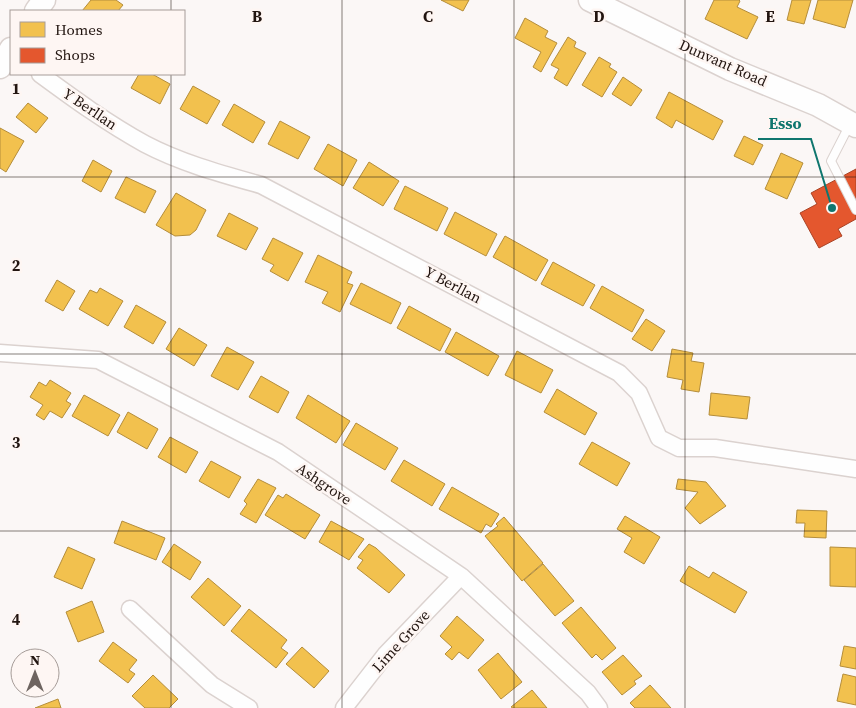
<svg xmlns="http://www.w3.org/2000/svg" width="856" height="708" font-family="'Source Serif 4',serif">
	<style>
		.homes { fill: #f2c14e; stroke: #b48d3b }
		.shops { fill: #e4572e; stroke: #aa4325 }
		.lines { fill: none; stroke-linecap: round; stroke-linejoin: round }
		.lane-casing { stroke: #dbd2cf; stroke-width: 10 }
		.street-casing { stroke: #dbd2cf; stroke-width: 19 }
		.secondary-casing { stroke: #dbd2cf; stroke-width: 25 }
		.lane { stroke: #fefefe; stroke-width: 8 }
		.street { stroke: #fefefe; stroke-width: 16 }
		.secondary { stroke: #fefefe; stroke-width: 22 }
		.grid { fill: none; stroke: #221510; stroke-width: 1; stroke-opacity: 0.55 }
		.labels { text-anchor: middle; stroke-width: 5; stroke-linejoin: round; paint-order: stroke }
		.street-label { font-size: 15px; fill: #221510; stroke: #fef6f3 }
		.grid-label { font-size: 16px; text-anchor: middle; font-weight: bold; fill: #221510; stroke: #fef6f3; stroke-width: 5; stroke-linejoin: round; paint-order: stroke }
		.leader { fill: none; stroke: #0f766e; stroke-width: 2 }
		.callout-dot { fill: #0f766e; stroke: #fef6f3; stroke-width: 2 }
		.callout-label { font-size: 16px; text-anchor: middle; font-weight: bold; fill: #0f766e; stroke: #fef6f3; stroke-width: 5; stroke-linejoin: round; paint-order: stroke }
	</style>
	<rect width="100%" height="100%" fill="#fbf7f6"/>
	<!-- homes -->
	<path class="homes" d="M91,0H116L123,5L118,11H82Z
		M441,0H469L463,11Z
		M714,0H739L740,1L737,7L758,17L747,39L705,19Z
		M792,0H811L804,24L787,20Z
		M818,0H853L845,28L813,19Z
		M525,18L548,31L545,37L557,43L541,72L533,67L541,52L515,38Z
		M568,37L576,42L574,47L586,53L567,86L554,78L559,69L551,65Z
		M599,57L611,64L609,67L617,72L602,97L582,85Z
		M139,74H152L170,84L160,104L131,88Z
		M623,77L642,90L631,106L612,94Z
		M193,86L220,101L207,124L180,109Z
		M669,92L723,121L713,140L676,120L672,128L656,118Z
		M28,103L48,118L36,133L16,117Z
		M234,104L265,122L253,143L222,125Z
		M280,121L310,137L298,159L268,144Z
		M0,128L24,141L6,172L0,168Z
		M744,136L763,145L753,165L734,156Z
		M328,144L357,160L343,186L314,169Z
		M781,153L803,163L787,199L765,189Z
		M93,160L112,171L101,192L82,181Z
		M369,162L399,181L383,206L353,188Z
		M126,177L156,191L145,213L115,198Z
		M405,186L448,208L437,231L394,209Z
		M176,193L206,210L196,230L190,235L175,236L156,225Z
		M455,212L497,234L486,256L444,234Z
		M229,213L258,228L246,250L217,236Z
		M505,236L548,260L536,281L493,257Z
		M273,238L303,253L288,281L270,271L274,265L262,259Z
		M318,255L352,272L347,283L353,285L340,312L322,303L328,292L305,282Z
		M553,262L595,285L583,306L541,284Z
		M57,280L75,291L63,311L45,301Z
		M361,283L401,303L391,324L350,304Z
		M602,286L644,310L632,332L590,308Z
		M100,288L123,301L108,326L79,309L90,290L97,293Z
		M136,305L166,322L153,344L124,327Z
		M409,306L451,329L440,351L397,328Z
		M646,319L665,331L652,351L632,339Z
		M179,328L207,345L194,366L166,349Z
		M456,332L499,356L488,376L445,352Z
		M227,347L254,362L238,390L211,376Z
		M672,349L693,353L691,361L704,363L699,392L681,389L683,380L667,377Z
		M517,351L553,370L541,393L505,375Z
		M261,376L289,392L278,413L249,397Z
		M50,380L71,393L66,401L71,404L62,418L50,411L44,420L36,415L43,405L30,397L39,382L46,386Z
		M557,389L597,413L585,435L544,412Z
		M711,393L750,397L747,419L709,415Z
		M84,395L120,415L108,436L72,416Z
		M308,395L350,421L336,443L296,418Z
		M128,412L158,429L147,449L117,432Z
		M356,423L398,448L385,470L343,445Z
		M170,437L198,452L186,473L158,457Z
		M592,442L630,463L617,486L579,464Z
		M404,460L445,484L432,506L391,481Z
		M211,461L241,477L229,498L199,481Z
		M258,479L276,488L256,523L240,514L247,504L244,501Z
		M678,479L706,482L726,506L700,524L685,508L698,492L676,489Z
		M452,487L499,514L491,527L486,524L481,533L439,509Z
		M286,494L320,515L305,539L265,515L278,495L283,498Z
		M797,510L827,511L826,538L804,537L805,523H796Z
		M625,516L660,537L644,564L624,552L632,538L617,529Z
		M504,517L543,563L522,581L485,536L498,526L496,524Z
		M122,521L165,538L156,560L114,543Z
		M331,521L364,539L349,560L319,542Z
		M174,544L201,562L190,580L162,562Z
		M369,544L376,548L405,575L389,593L357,568L363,560L358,557Z
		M68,547L95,559L82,589L54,577Z
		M830,547L856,548V587L830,586Z
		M543,564L574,601L555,616L524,580Z
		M689,566L709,578L713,572L747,592L735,613L680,581Z
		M208,578L241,606L224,626L191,597Z
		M92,601L104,632L78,642L66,612Z
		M581,607L616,648L602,660L596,654L592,658L562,623Z
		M249,609L287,640L281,648L288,653L276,668L231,631Z
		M457,616L484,640L468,659L459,652L452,660L445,654L452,647L440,636Z
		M113,642L137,660L129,670L135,674L128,683L99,661Z
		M844,646L856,648V669L840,666Z
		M302,647L329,671L314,688L286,664Z
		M498,653L522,682L501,699L478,670Z
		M623,655L642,676L634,681L636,684L622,695L602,672Z
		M843,674L856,677V705L837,701Z
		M153,675L178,699L169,708H145L132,696Z
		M650,685L671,708H635L630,703Z
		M532,690L547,708H513L511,707Z
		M58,699L61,708H35Z"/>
	<!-- shops -->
	<path class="shops" d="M856,169V219L838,229L842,236L819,248L800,213L817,204L811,193Z"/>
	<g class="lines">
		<!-- lane casing -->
		<g class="lane-casing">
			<path id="lane" d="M850,124L831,161L856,210"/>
		</g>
		<!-- street casing -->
		<g class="street-casing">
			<path id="street" d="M40,74C74,99 107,123 145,144C181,163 222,174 261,185L619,373L639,393L659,438L679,448H715L856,469
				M0,353L98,360L278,452L461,576L588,693L599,708
				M130,609L212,685L249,708
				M344,708L386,654L461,576"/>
		</g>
		<!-- secondary casing -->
		<g class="secondary-casing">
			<path id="secondary" d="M590,0L730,69L818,105L856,126
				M36,11L44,0
				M0,67L11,49"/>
		</g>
		<!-- lane -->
		<use href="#lane" class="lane"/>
		<!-- street -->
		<use href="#street" class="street"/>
		<!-- secondary -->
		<use href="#secondary" class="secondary"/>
	</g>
	<!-- grid -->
	<path class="grid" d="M171,0V11M342,0V708M514,0V708M685,0V708M171,74V708M0,177H856M0,354H856M0,531H856"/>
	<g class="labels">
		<!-- street labels -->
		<g class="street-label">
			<text transform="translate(723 63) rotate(24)" y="5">Dunvant Road</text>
			<text transform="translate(90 109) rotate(34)" y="5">Y Berllan</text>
			<text transform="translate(453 285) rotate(28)" y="5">Y Berllan</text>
			<text transform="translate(324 484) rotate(34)" y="5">Ashgrove</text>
			<text transform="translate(401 641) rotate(-48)" y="5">Lime Grove</text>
		</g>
	</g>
	<g class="grid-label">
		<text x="257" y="22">B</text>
		<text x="428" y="22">C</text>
		<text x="599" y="22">D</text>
		<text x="770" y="22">E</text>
		<text x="16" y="94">1</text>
		<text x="16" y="271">2</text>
		<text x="16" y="448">3</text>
		<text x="16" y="625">4</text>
	</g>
	<!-- callouts -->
	<path class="leader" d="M832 208L811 139H758"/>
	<circle class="callout-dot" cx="832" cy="208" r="5"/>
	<g class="callout-label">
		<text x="785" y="129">Esso</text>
	</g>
	<!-- legend -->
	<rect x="10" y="10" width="175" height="65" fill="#fef6f3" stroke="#a69c98"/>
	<rect x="20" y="22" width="25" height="15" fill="#f2c14e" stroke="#a69c98"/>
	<text x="55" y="35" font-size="15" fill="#221510">Homes</text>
	<rect x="20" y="48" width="25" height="15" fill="#e4572e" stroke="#a69c98"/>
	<text x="55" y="60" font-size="15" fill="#221510">Shops</text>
	<!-- north arrow -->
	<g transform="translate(35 673)"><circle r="24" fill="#fef6f3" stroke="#a69c98"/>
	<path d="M0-4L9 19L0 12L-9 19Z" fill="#6e6460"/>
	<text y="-8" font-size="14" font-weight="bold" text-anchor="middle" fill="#221510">N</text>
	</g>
</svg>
